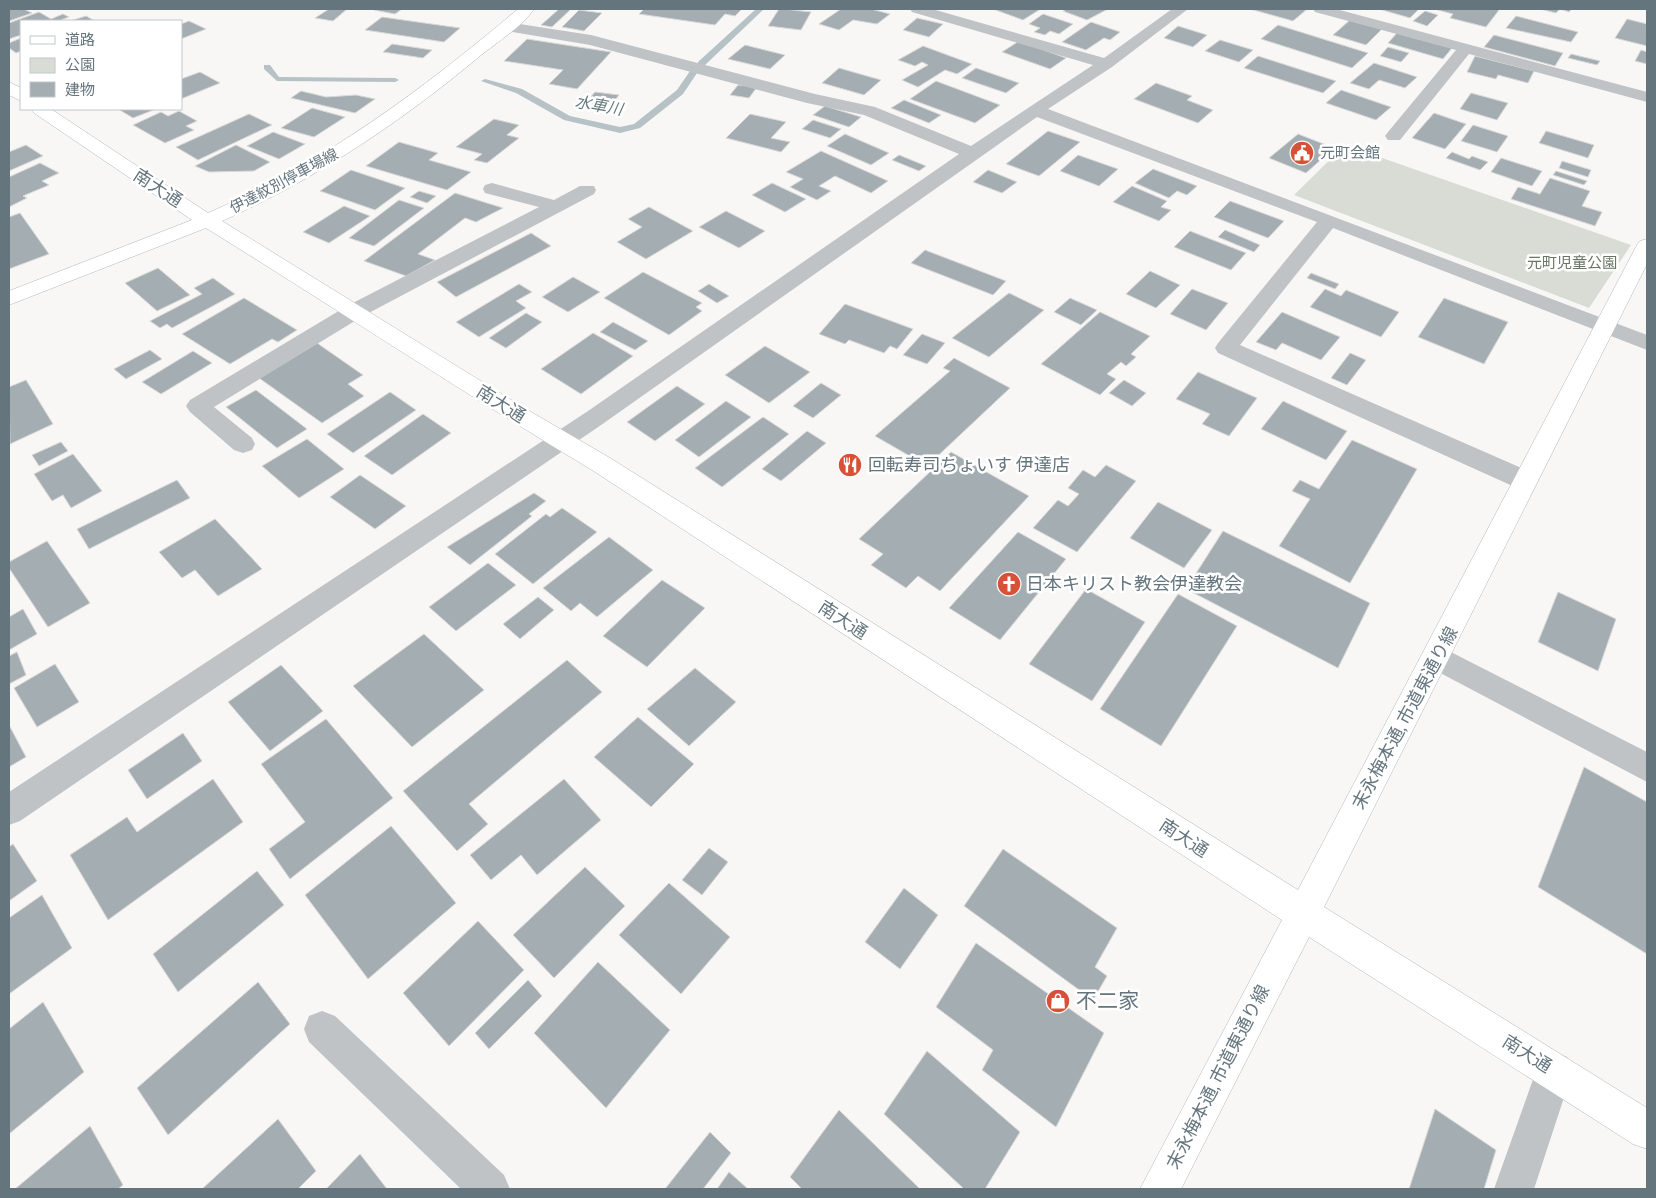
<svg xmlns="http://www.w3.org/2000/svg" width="1656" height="1198" font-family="'PT Sans Narrow','Noto Sans JP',sans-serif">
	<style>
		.green { fill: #d8dcd5 }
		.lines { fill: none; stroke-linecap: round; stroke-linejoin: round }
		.stream { fill: #b6c2c6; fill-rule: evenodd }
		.building { fill: #a4adb2; stroke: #d9d9d7 }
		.secondary-casing { stroke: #b1b7bb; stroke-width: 1 }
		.lane { fill: #bfc3c6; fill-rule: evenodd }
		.street { fill: #bfc3c6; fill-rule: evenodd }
		.secondary { fill: #fff; fill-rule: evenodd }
		.labels { text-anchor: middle; stroke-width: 5; stroke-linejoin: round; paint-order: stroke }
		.far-poi-label { font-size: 15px; fill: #65757e; stroke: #fff; text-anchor: start }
		.far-street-label { font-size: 15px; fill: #65757e; stroke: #fff }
		.far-park-label { font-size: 15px; fill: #687663; stroke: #fff }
		.far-water-label { font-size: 16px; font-style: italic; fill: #657a7f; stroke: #fff }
		.street-label { font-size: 18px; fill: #65757e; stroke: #fff }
		.poi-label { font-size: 18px; fill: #65757e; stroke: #fff; text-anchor: start }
		.near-poi-label { font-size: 21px; fill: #65757e; stroke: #fff; text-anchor: start }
	</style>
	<rect width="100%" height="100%" fill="#f8f7f5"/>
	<!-- green -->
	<path class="green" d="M1345,145L1631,245L1589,308L1294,195Z"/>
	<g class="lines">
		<!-- stream -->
		<path class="stream" d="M756,9H764L704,66H698V62Z
			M264,65H270L279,77L395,78L399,80L395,82L277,81L264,69Z
			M690,71L697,73L683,94L640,128L620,133L564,120L516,93L481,81L485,79L522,89L570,116L620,127L634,124L677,90Z"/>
	</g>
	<!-- building -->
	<path class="building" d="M9,9H24L32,13L9,21Z
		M329,9H347L333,21L315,18Z
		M376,9H402L395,14L374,10Z
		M559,9H571L552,27L541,25Z
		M644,9H742L735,16L725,14L715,25L639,14Z
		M779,9H784L811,12L801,30L768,26Z
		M841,9H871L890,14L877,24L853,20L839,30L819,24Z
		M993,9H1036L1039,10L1023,20Z
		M1066,9H1108L1087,20L1063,11Z
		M1250,9H1300L1306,10L1293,21Z
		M1379,9H1419L1410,18Z
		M1434,9H1495L1499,10L1486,27L1450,18L1453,14Z
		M1540,9H1572L1569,12L1560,9L1556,13Z
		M579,10L602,13L584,31L562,27Z
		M1425,11L1438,15L1427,26L1413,21Z
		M39,12L51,19L63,14L69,17L58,21H21V35L9,39V23Z
		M1043,14L1073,24L1059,34L1050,31L1045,35L1034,32L1040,28L1029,24Z
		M86,16L95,21H70Z
		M1516,16L1578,32L1571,42L1506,28Z
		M382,17L460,28L444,42L365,30Z
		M917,18L943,24L929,37L903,30Z
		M1627,19L1647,24V46L1615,38Z
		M1350,20L1382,29L1366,45L1333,35Z
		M189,21L206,29L181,39V24Z
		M1091,22L1120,32L1110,40L1104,38L1086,50L1062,42Z
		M1278,25L1368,53L1352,68L1261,39Z
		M1178,26L1207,35L1193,47L1164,38Z
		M1397,33L1452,48L1443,59L1388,43Z
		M1494,35L1563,53L1555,66L1484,47Z
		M21,38V51L16,53L9,48V43Z
		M527,39L611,52L577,89L549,84L563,70L504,61Z
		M1220,40L1253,50L1239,62L1205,51Z
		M1019,41L1066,58L1050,69L1002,52Z
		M392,44L432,50L423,58L383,52Z
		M745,45L785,55L770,69L728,59Z
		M923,46L972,64L957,74L945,70L918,87L902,80L928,65L922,62L915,66L898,60Z
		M1388,47L1409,53L1401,62L1380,56Z
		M1641,50L1647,52V64L1635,61Z
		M1571,54L1600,61L1597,65L1568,58Z
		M1258,56L1336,81L1323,93L1244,68Z
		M1475,56L1534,71L1528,83L1498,75L1496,79L1467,72Z
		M1374,63L1417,77L1405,88L1379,80L1369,89L1350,83Z
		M839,68L881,80L864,95L822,83Z
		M976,68L1019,83L1006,93L962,78Z
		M200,72L220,83L181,99V79Z
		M936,81L1000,105L975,123L910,99Z
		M1156,83L1192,96L1187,100L1213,110L1198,123L1134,99Z
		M738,85L757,87L749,98L730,95Z
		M1341,90L1391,107L1376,120L1326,103Z
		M301,91L326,97L356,95L375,99L355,113L291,98Z
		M595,92L619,95L611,105L586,102Z
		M1471,93L1508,103L1497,120L1460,109Z
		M904,100L941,115L929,123L891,108Z
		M825,106L861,117L849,127L813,115Z
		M312,108L345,117L314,137L281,128Z
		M118,109H156L133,118Z
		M179,111L197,121L186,126L194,130L165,143L133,125L161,112L168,116Z
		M1434,113L1466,124L1445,149L1412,138Z
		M249,114L272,125L198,160L176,147Z
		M750,114L786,122L771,138L790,142L781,152L726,138Z
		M494,119L519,125L507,135L519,138L487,163L474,160L482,154L456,147Z
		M813,120L841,129L830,138L802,129Z
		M1473,125L1508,136L1497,152L1461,141Z
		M1048,131L1080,142L1039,176L1006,164Z
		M1546,131L1594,145L1588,158L1539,143Z
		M273,132L305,144L279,159L247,146Z
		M845,134L889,153L871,165L827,146Z
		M1298,134L1334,148L1306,173L1269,158Z
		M399,142L438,153L429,160L471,172L447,190L366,166Z
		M26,145L43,156L9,171V152Z
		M236,145L270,162L254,171L209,172L195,166Z
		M821,151L888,181L871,193L835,176L819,186L831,191L817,200L790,187L803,179L786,172Z
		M1452,152L1469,159L1472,156L1488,162L1480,170L1446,158Z
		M899,155L926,166L919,171L892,160Z
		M1078,155L1118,169L1099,186L1060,171Z
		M1501,158L1542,171L1532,186L1491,172Z
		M1562,161L1591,170L1588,177L1559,168Z
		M40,163L59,173L42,181L49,185L23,196L27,198L9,207V177Z
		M1153,169L1197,186L1187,195L1177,191L1169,198L1135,183Z
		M351,170L405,188L375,210L320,191Z
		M988,170L1017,182L1002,193L973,182Z
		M1556,171L1587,181L1584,185L1553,175Z
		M1550,178L1590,191L1582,206L1602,212L1595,226L1511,199L1518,187L1540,194Z
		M772,183L806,199L785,212L752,195Z
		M1132,186L1167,201L1161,207L1171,210L1159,221L1113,202Z
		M419,191L436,196L427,203L410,197Z
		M455,193L503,208L476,222L465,218L418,254L435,260L406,276L364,261Z
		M399,200L424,208L374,246L349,238Z
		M1230,201L1284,221L1268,238L1214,217Z
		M344,206L370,216L329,243L303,232Z
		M649,207L693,231L646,259L617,242L642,227L628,219Z
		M726,211L765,231L739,248L699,227Z
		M20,213L49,254L9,269V217Z
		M1225,230L1260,245L1254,252L1218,237Z
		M1190,231L1246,253L1231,270L1174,247Z
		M531,233L551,246L456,297L437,282Z
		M925,250L1006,281L993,295L911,263Z
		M158,268L190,295L157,311L125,283Z
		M1150,271L1180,285L1156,308L1126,294Z
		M643,272L702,303L696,307L702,311L669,335L604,298Z
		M1311,273L1339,284L1335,289L1307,278Z
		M573,277L600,292L568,312L542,297Z
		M213,278L235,294L172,328L167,324L160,328L150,321L202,294L194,288Z
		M519,284L532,292L516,301L526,308L479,337L456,322Z
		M709,284L729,296L717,303L698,291Z
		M1192,289L1228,303L1206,330L1170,314Z
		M1325,289L1341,296L1346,290L1399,312L1381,337L1310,307Z
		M1009,293L1044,310L989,357L952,338Z
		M244,298L297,330L278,342L272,339L230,364L182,334Z
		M1070,298L1097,310L1081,325L1054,312Z
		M1444,298L1508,322L1484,364L1418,337Z
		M845,304L913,329L897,349L890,346L884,353L849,340L845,344L819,334Z
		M1100,312L1150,336L1131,354L1136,357L1126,366L1121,362L1107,374L1116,379L1100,395L1041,364Z
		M1282,312L1340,337L1321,360L1282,343L1276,350L1256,342Z
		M526,313L542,322L506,348L489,338Z
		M613,322L648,341L635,350L600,332Z
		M593,333L633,356L581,394L541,369Z
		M922,334L945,343L927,364L903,355Z
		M317,343L363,375L348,384L364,396L322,423L259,378Z
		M765,346L810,372L769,403L725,375Z
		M150,350L162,359L126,379L114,369Z
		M193,351L212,363L161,394L142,382Z
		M1350,353L1366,360L1347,385L1331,378Z
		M954,358L1010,388L927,466L875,436L950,371L943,368Z
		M1198,372L1257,398L1229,436L1202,424L1210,414L1176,399Z
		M26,380L53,424L10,444L9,387Z
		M1124,380L1146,393L1132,406L1109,393Z
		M821,383L841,395L813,418L793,406Z
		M677,386L705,404L655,441L627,422Z
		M256,390L307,429L277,448L226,407Z
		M390,392L416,410L353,453L327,434Z
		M726,401L751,417L699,457L675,440Z
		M1283,401L1347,431L1326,460L1261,429Z
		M423,414L451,433L392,475L364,456Z
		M763,417L789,434L722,487L695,468Z
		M807,431L826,443L781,481L762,469Z
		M307,439L344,469L299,498L262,466Z
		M1352,440L1417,469L1350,583L1279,546L1310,499L1292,491L1300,480L1319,489Z
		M61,442L68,451L39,466L32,455Z
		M951,452L1029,496L940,591L918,576L906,588L871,565L883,554L859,539Z
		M73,454L102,491L71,508L63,495L52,501L34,474Z
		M1106,465L1136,481L1077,552L1033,528L1058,500L1068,506L1079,494L1068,488L1083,470L1095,477Z
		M360,475L406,506L375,529L330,497Z
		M177,480L190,498L89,549L77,529Z
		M534,493L546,501L529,514L532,516L470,565L447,547Z
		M1158,502L1212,530L1184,568L1130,538Z
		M562,508L597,532L533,584L495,554L546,514L550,517Z
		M215,519L262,569L218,596L195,570L182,578L159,552Z
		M1223,531L1370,603L1338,668L1186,589Z
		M1018,532L1066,559L1000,640L949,608Z
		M609,537L653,570L597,617L580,603L571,611L543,588Z
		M47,541L90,603L48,627L9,568V562Z
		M488,563L516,585L456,631L429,607Z
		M662,580L705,608L647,667L603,636Z
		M1086,589L1145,622L1092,701L1029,664Z
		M1558,592L1616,619L1598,671L1538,642Z
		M1178,594L1237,626L1161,746L1100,709Z
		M538,597L554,610L520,639L503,624Z
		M23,609L37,634L9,650V617Z
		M424,634L484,690L412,747L353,686Z
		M17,652L26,675L9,684V656Z
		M567,660L602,692L469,804L488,824L457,851L403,791Z
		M55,664L79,702L37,727L14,688Z
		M281,665L323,711L270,751L228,702Z
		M695,668L736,702L689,746L647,709Z
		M638,717L694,764L651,807L594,757Z
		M326,719L393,798L290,879L269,849L305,822L261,764Z
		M9,725L26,757L9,767Z
		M183,733L202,761L147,799L128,770Z
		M1584,767L1647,802V954L1538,887Z
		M213,779L243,822L108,920L70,855L127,817L137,832Z
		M564,779L601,820L537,875L521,855L491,880L470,855Z
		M391,826L456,903L368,979L305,895Z
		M13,844L37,881L9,901V847Z
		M709,848L728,862L702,895L682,880Z
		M1003,849L1117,928L1095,967L1107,976L1093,1000L964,906Z
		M585,867L625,906L554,978L513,935Z
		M257,871L284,905L178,992L153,954Z
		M669,883L730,937L681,994L619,935Z
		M904,888L938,915L900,969L865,942Z
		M42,895L72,948L9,994V918Z
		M478,921L524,970L449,1046L403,993Z
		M976,943L1104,1033L1056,1127L982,1070L993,1050L936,1007Z
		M598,962L670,1030L606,1108L534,1033Z
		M528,980L542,996L489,1049L475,1033Z
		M258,982L290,1024L168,1135L137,1088Z
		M43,1002L84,1072L9,1134V1029Z
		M927,1051L1020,1132L985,1189H964L884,1114Z
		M1435,1109L1496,1150L1484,1189H1409Z
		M839,1110L920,1189H802L790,1177Z
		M278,1119L316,1171L298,1189H202Z
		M90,1126L123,1185L118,1189H15Z
		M710,1132L731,1153L703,1189H665Z
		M360,1154L387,1189H326Z
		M729,1172L748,1189H717Z"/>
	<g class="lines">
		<!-- secondary casing -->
		<g class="secondary-casing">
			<path id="secondary" d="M518,9H534C523,26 496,43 480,56C401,122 316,179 222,221L526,409L610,458L1298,890L1637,245L1640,241L1647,239V264L1324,907L1647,1108V1149L1633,1144L1309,937L1181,1189H1140L1282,920L592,470C462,392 335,308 206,228L9,305V291L192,220L34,113L32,109H51L208,213C324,163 422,90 518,9Z
				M9,82L21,88V101L9,95Z"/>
		</g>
		<!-- lane -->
		<path class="lane" d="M492,183L554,200L580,186H594L596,190L594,194L363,316L214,407L252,438L255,444L252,450L243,453L234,450L190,412L186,406L190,400L347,306L539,207L485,193L483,189L485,185Z"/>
		<!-- street -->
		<path class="street" d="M910,9H932L1104,58L1172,9H1188L1112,67L1048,109L1647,335V350L1333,228L1240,345L1535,474L1538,481L1535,488L1526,490L1517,488L1218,353L1215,348L1218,343L1317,222L1037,117L604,423L20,821L9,825V792L588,411L959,154L864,115L807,103L590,45L501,30L498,27L501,24L506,22L591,35L815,94L875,107L971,146L1093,65L912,12Z
			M1313,9H1336L1647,92V102L1469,54L1400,140H1388L1385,136L1388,132L1456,50L1315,12Z
			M1437,645L1647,752V782L1427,666L1423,657L1427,648Z
			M322,1011L335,1016L504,1175L510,1189H461L309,1042L304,1029L309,1016Z
			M1554,1051L1567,1057L1573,1070L1534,1189H1494L1541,1057Z"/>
		<!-- secondary -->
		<use href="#secondary" class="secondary"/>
	</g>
	<!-- icons -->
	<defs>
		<g id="civic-disc" transform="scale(1.25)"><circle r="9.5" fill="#d65137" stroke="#fff"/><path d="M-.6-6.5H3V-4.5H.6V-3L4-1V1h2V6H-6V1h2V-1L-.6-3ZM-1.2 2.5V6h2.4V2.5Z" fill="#fff"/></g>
		<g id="restaurant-disc" transform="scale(1.25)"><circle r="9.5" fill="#d65137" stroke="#fff"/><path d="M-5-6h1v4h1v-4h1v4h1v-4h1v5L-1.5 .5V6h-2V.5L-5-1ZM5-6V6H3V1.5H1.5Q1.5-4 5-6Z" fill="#fff"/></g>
		<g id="church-disc" transform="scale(1.25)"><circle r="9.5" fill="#d65137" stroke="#fff"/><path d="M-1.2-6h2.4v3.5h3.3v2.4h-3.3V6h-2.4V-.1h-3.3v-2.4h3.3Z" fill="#fff"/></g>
		<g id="shop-disc" transform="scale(1.25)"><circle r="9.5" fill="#d65137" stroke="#fff"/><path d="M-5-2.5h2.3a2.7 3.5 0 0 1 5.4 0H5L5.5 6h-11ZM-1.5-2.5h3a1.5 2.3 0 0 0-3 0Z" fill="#fff"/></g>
	</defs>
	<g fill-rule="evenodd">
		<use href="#civic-disc" x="1302" y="153"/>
		<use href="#restaurant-disc" x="850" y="465"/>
		<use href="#church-disc" x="1009" y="584"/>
		<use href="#shop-disc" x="1058" y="1001"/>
	</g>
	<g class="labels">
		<!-- far-poi labels -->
		<g class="far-poi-label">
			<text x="1320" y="158">元町会館</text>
		</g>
		<!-- far-street labels -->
		<g class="far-street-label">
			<text transform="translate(284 181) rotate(-28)" y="5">伊達紋別停車場線</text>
		</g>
		<!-- far-park labels -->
		<g class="far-park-label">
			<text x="1572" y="268">元町児童公園</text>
		</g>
		<!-- far-water labels -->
		<g class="far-water-label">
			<text transform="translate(599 105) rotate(10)" y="6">水車川</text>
		</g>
		<!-- street labels -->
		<g class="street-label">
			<text transform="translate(158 188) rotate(33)" y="6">南大通</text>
			<text transform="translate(501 404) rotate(32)" y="6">南大通</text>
			<text transform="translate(843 620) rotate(33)" y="6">南大通</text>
			<text transform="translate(1405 718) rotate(-62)" y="6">末永梅本通, 市道東通り線</text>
			<text transform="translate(1184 838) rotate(33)" y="6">南大通</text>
			<text transform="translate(1527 1054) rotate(32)" y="6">南大通</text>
			<text transform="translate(1218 1077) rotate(-63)" y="6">末永梅本通, 市道東通り線</text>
		</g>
		<!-- poi labels -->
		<g class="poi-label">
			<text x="868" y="471">回転寿司ちょいす 伊達店</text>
			<text x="1026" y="590">日本キリスト教会伊達教会</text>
		</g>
		<!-- near-poi labels -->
		<g class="near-poi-label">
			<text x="1076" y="1008">不二家</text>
		</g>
	</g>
	<!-- border -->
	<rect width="1656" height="1198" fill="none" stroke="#65757e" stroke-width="20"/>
	<!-- legend -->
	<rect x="20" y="20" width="162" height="90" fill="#ffffff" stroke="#c1c8cb"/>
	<rect x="30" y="36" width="25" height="8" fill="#ffffff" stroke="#c1c8cb"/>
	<text x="65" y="45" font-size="15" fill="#65757e">道路</text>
	<rect x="30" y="58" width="25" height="15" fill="#d8dcd5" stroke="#c1c8cb"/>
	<text x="65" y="70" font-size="15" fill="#65757e">公園</text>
	<rect x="30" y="82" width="25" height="15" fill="#a4adb2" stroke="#c1c8cb"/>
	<text x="65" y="95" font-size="15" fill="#65757e">建物</text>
</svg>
